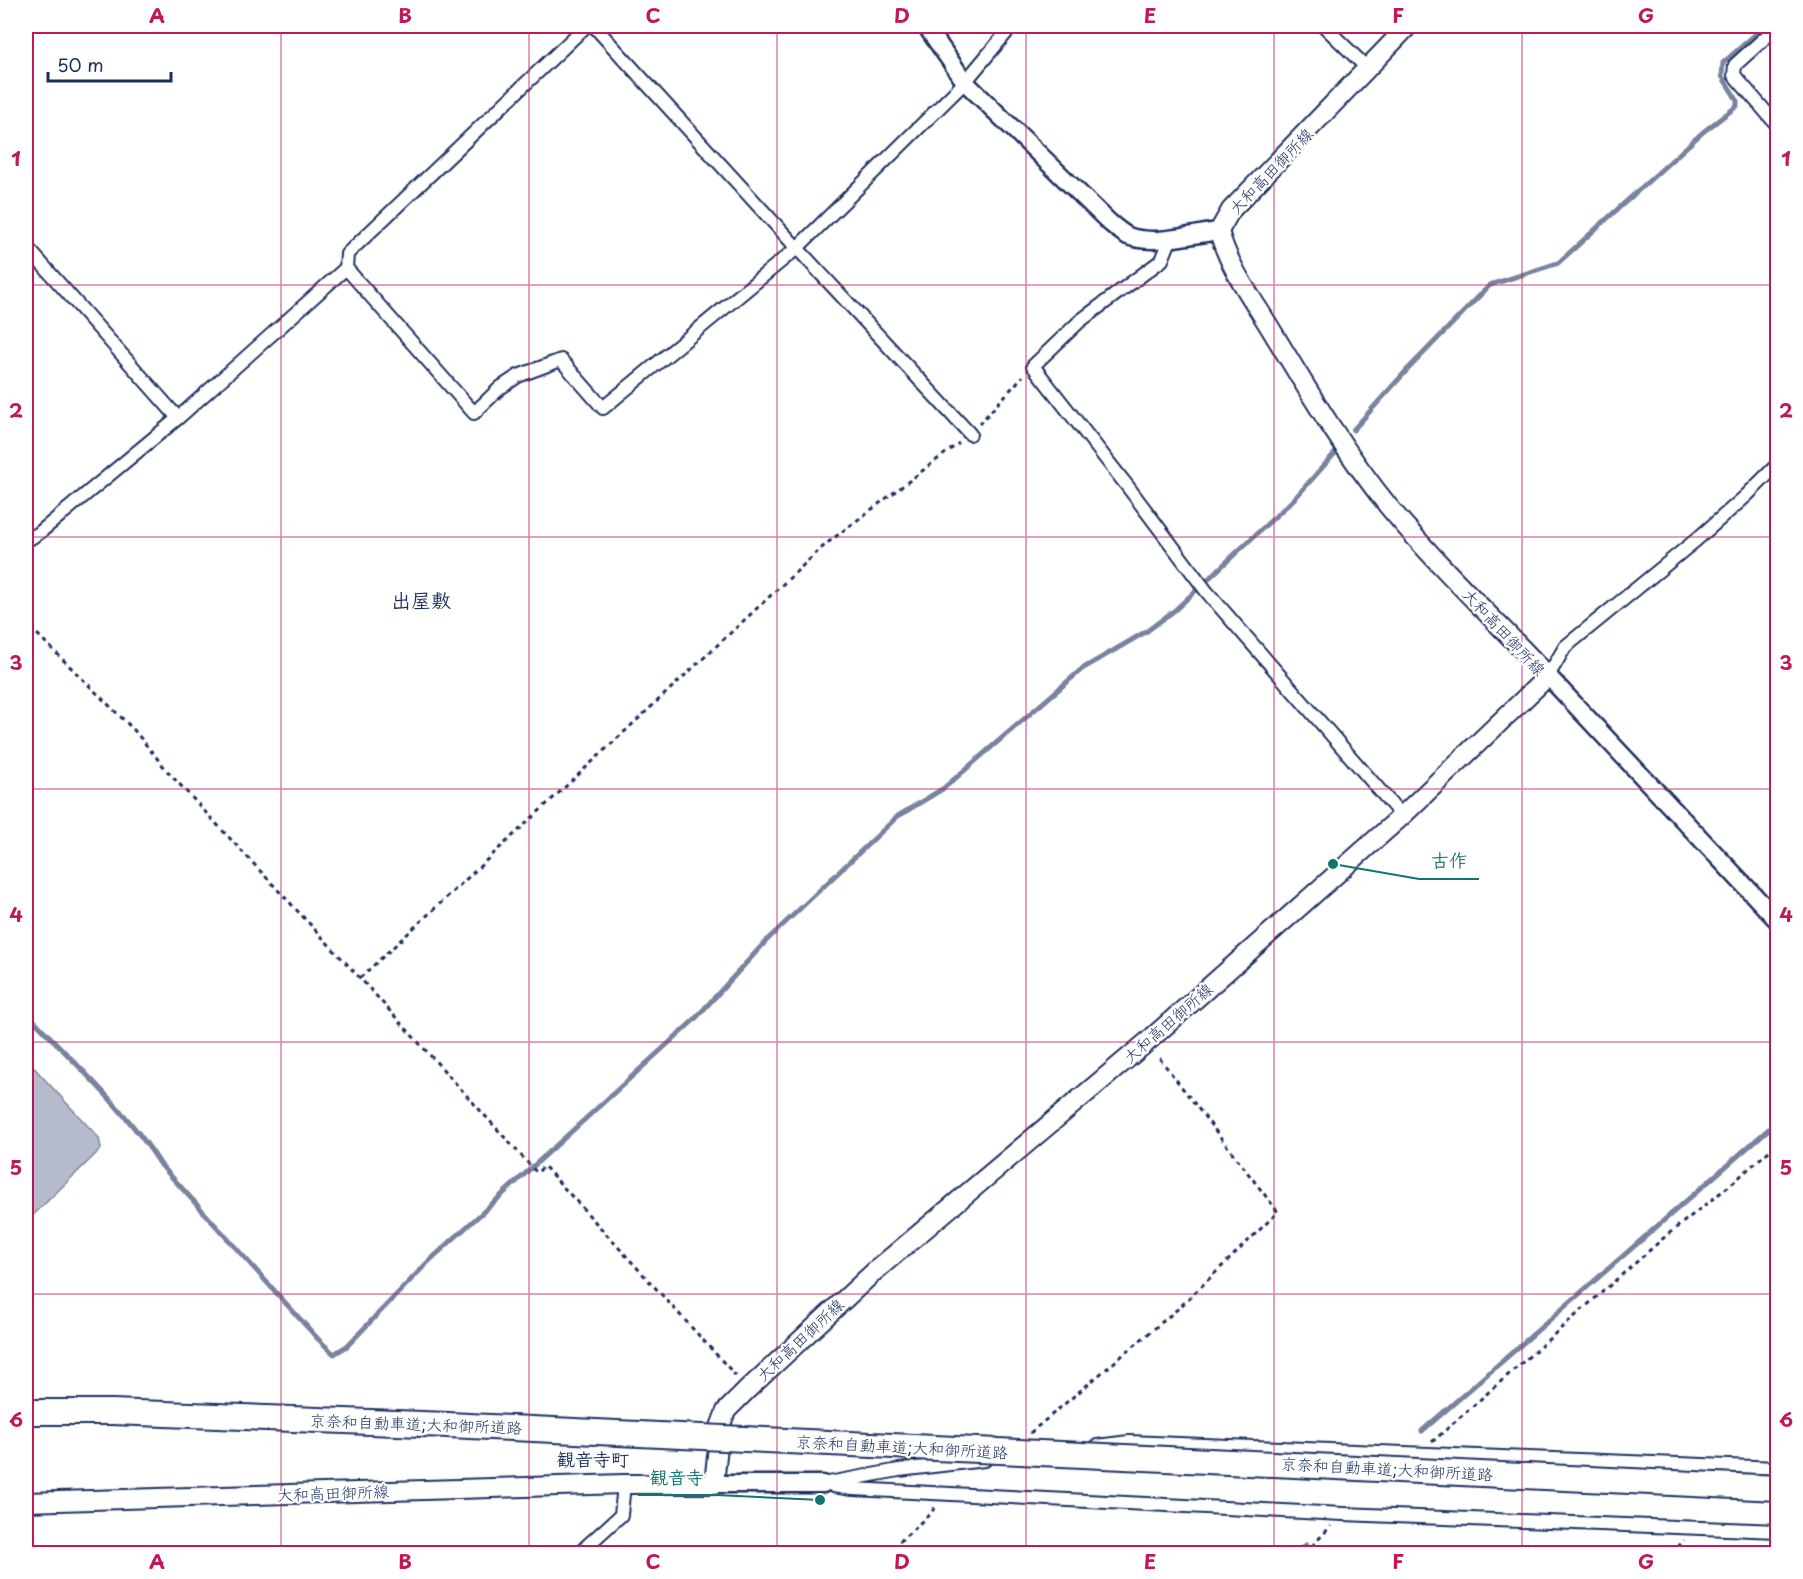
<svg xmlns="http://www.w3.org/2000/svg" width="1803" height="1579" font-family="'Playpen Sans','Klee One',sans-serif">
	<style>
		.water { fill: #b5bbca; stroke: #77839f; stroke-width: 1.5 }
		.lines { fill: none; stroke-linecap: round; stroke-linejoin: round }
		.stream { stroke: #77839f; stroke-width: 5 }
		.minor-casing { stroke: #1b2f5e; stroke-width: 16 }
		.tertiary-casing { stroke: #1b2f5e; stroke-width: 21 }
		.secondary-casing { stroke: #1b2f5e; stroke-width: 22 }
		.path { stroke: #1b2f5e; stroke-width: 3; stroke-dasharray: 4.5 4.5; stroke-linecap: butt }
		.minor { stroke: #fff; stroke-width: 12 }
		.tertiary { stroke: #fff; stroke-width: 16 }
		.secondary { stroke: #fff; stroke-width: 18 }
		.motorway-bridge-casing { stroke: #1b2f5e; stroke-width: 28; stroke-linecap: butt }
		.motorway-bridge { stroke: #fff; stroke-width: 24 }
		.grid { fill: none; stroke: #c2185b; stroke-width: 1.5; stroke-opacity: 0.55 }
		.labels { text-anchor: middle; stroke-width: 4.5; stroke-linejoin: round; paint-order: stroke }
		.street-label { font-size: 16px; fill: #1b2f5e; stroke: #fff }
		.neighbourhood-label { font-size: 18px; font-weight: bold; fill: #1b2f5e; stroke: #fff }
		.quarter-label { font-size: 20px; font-weight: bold; fill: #1b2f5e; stroke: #fff }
		.leader { fill: none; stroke: #0f766e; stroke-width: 2 }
		.callout-dot { fill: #0f766e; stroke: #fff; stroke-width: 2 }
		.callout-label { font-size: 18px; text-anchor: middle; font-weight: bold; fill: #0f766e; stroke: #fff; stroke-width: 4.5; stroke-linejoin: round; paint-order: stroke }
		.neatline { fill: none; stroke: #c2185b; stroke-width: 2 }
		.grid-label { font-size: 20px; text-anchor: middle; font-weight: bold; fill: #c2185b }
	</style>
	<rect width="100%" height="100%" fill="#fff"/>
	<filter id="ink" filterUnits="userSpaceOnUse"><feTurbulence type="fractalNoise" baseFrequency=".0167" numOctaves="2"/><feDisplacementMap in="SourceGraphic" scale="12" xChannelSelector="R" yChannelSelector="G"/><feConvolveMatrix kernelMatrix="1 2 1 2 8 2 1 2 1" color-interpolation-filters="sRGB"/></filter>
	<g filter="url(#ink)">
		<!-- water -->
		<path class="water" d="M26,1059L99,1138L101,1149L26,1222Z"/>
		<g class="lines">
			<!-- stream -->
			<path class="stream" d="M1353,430L1408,369L1490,285L1558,263L1703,132L1737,106V100L1722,76L1723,63L1765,26
				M26,1012C71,1060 126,1109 161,1165L318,1339L334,1354L347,1346L428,1262L694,1020L768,939L898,816L944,788L1082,669L1147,631L1175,610L1296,497L1336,452
				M1422,1431L1778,1121
				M1292,1554L1306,1545"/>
			<!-- minor casing -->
			<g class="minor-casing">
				<path id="minor" d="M594,26L797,248L970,434
					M1324,26L1368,69
					M1778,26L1735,65L1734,75L1778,126
					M1171,238L1162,260L1080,321L1033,366L1128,487L1207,592L1402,816
					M26,246L178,418
					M346,268L474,413L500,388L518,376L561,360L603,408L797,248L965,82L1012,26
					M26,541L39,533L178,418L346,268L347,254L586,26
					M1548,676L1565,647L1696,540L1746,496L1778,464
					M1097,1446L1129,1442L1778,1468
					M823,1484L899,1470L985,1460
					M833,1486L853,1489L1343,1514L1778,1531
					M578,1554L621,1515L624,1484"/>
			</g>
			<!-- tertiary casing -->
			<g class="tertiary-casing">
				<path id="tertiary" d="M926,26L965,82L1109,222C1115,227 1122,233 1128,236C1153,246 1193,234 1219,231
					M1548,676L1778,921
					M714,1484H823"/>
			</g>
			<!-- secondary casing -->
			<g class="secondary-casing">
				<path id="secondary" d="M26,1502L624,1484H714L720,1427L726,1411L748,1389L875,1271L1147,1042L1402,816L1548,676C1495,620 1438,566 1389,507C1346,454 1310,394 1275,336C1255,302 1229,269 1219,231L1231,210L1408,26"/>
			</g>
			<!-- path -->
			<path class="path" d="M979,424L1023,376
				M26,620L30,627L134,730L169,773L360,978L537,1173L544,1166L736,1376
				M360,978L826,544L959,443
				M1030,1433L1180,1307L1278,1212L1157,1055
				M1432,1442L1667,1235L1729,1186L1778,1143
				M886,1554L931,1513L935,1507
				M1314,1554L1311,1547L1331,1526
				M1672,1554L1684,1540"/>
			<!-- minor -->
			<use href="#minor" class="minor"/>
			<!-- tertiary -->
			<use href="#tertiary" class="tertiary"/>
			<!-- secondary -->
			<use href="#secondary" class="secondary"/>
			<!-- motorway-bridge casing -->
			<g class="motorway-bridge-casing">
				<path id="motorway-bridge" d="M26,1412H112L448,1425L1778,1488"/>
			</g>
			<!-- motorway-bridge -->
			<use href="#motorway-bridge" class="motorway-bridge"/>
		</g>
	</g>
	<!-- grid -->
	<path class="grid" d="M281,26V1554M529,26V1554M777,26V1554M1026,26V1554M1274,26V1554M1522,26V1554M26,285H1778M26,537H1778M26,789H1778M26,1042H1778M26,1294H1778"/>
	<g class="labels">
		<!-- street labels -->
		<g class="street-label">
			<text transform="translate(1271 171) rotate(-46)" y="6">大和高田御所線</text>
			<text transform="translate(1504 632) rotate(47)" y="6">大和高田御所線</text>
			<text transform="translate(1168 1023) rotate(-41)" y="6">大和高田御所線</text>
			<text transform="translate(800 1340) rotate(-43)" y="6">大和高田御所線</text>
			<text transform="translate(416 1424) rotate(2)" y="6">京奈和自動車道;大和御所道路</text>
			<text transform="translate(902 1447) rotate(3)" y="6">京奈和自動車道;大和御所道路</text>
			<text transform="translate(1387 1469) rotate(3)" y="6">京奈和自動車道;大和御所道路</text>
			<text transform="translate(333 1493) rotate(-2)" y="6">大和高田御所線</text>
		</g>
		<!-- neighbourhood labels -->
		<g class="neighbourhood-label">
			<text x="593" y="1466">観音寺町</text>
		</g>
		<!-- quarter labels -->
		<g class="quarter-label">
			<text x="421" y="608">出屋敷</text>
		</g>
	</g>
	<!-- callouts -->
	<path class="leader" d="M1333 864L1419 879H1479M820 1500L716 1495H638"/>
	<g class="callout-dot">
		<circle cx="1333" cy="864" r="6"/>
		<circle cx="820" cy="1500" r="6"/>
	</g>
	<g class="callout-label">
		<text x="1449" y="867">古作</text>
		<text x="677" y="1484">観音寺</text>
	</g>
	<!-- margin -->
	<rect width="1803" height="1579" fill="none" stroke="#fff" stroke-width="66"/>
	<!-- scale -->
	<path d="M48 72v9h123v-9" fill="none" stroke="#1b2f5e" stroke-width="3"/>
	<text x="57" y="72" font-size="18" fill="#1b2f5e" stroke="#ffffff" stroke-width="4.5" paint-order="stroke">50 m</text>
	<rect x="33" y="33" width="1737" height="1513" class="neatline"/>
	<g class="grid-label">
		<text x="157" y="23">A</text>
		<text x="405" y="23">B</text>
		<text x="653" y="23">C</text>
		<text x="902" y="23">D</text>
		<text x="1150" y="23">E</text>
		<text x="1398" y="23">F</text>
		<text x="1646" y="23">G</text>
		<text x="16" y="166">1</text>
		<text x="1786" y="166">1</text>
		<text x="16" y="418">2</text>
		<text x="1786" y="418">2</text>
		<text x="16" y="670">3</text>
		<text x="1786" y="670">3</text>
		<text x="16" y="922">4</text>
		<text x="1786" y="922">4</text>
		<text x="16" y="1175">5</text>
		<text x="1786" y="1175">5</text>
		<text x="16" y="1427">6</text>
		<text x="1786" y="1427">6</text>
		<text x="157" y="1569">A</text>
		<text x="405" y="1569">B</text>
		<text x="653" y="1569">C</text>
		<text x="902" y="1569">D</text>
		<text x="1150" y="1569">E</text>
		<text x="1398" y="1569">F</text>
		<text x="1646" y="1569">G</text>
	</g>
</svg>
